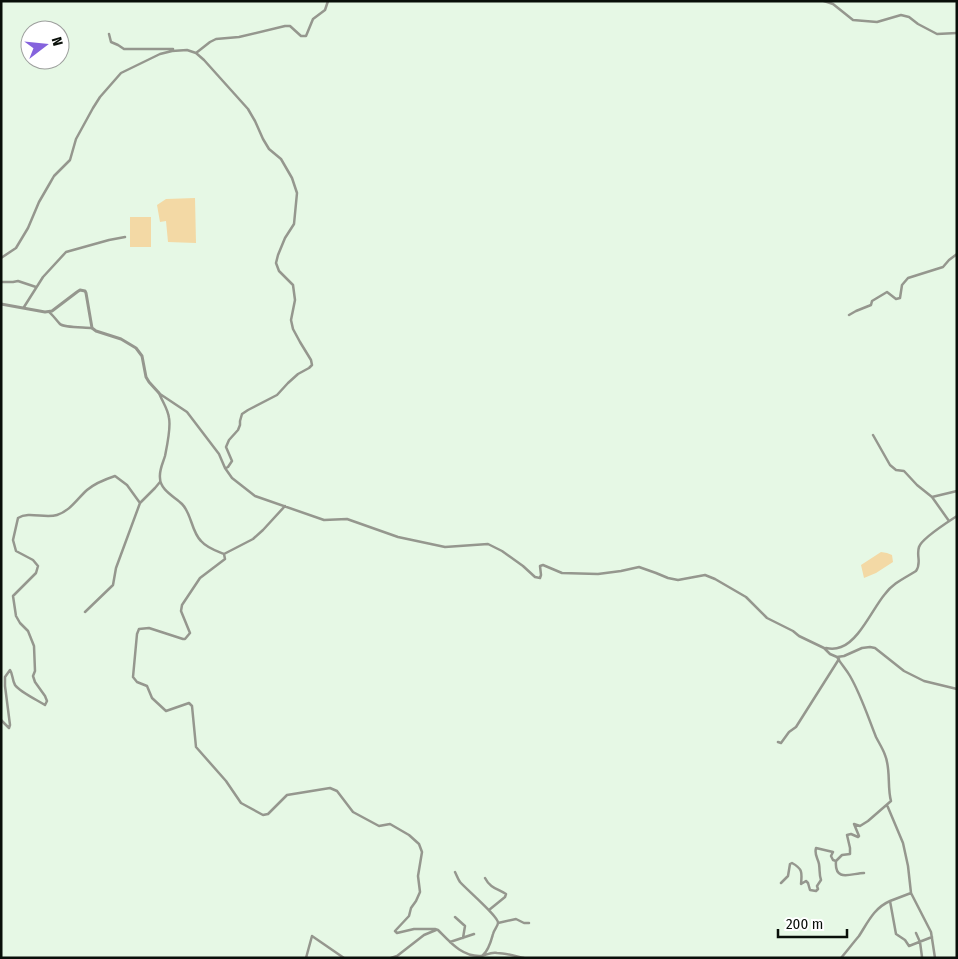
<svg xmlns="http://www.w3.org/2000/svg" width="958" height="959" font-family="'Fira Sans Condensed',sans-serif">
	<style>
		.green { fill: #f3d9a5 }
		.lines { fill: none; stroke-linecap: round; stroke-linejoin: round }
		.minor { stroke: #95978e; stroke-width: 2.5 }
		.tertiary { stroke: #95978e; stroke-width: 3 }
	</style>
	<rect width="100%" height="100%" fill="#e6f8e5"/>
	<!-- green -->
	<path class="green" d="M195,198L196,243L168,242L166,221L160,222L157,205L166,199Z
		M130,217H151V247H130Z
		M881,552L887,553L892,555L893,562L876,573L864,578L861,565Z"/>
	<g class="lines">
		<!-- minor -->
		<path class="minor" d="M824,1L833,4L853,20L877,22L901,15L909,17L918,24L937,34L957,33
			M109,34L111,42L118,45L124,49H173
			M196,53L210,42L216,39L239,37L285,26H290L301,36H306L313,19L325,10L328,1
			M1,258L16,248L28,228L39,202L50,183L54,176L70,160L76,139L93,108L100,97L121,73L160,54L172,51L187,50L196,53L204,60L248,109L255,121L263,139L269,149L281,159L292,178L297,193L294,224L285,238L278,255L276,263L279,271L293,285L295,300L291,320L293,329L300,342L311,360L312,365L309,368L298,374L288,383L277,395L248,410L242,414L240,421V425L238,430L229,440L226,447L232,461L228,467L226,468
			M1,282H13L18,281L36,287
			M24,307L43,277L66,252L109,240L125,237
			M49,312C53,315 56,320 60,324C64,328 85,327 92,328
			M849,315L856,311L871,305L872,301L887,292L896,299L900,298L902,285L908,278L943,267L949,260L957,254
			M159,393C162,401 168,409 169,418C171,428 167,446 165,456C163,463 159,470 160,478C160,490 175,497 182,504C192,514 191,531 201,541C207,548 216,551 224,554L225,559L200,578L182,605L181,611L190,633L185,639H183L149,628L139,629L137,634L133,677L137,682L147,686L152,698L166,711L189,703L192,706L196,747L226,781L241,803L263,815L268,814L287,795L330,788L337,791L353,812L379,826L390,824L409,835L419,844L422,852L418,876L420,892L416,901L411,908L409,916L395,931L397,933L414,929H435L438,930C450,942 462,957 481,956C486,955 491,952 497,953C506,953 515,956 524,958
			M160,394L187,412L219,454L225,468L232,478L255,496L324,520L347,519L398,537L445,547L488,544L502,551L523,566L535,577L540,578L541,575L540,566L543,565L562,573L598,574L621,571L639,567L656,573L668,578L678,580L705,575L715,579L746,597L767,618L793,631L799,636L824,648L830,654L837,657L844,656L862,648L870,647L875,648L904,671L924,681L957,689
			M873,435L890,465L896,470L904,471L917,485L932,497L949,521
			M932,497L957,491
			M224,554L253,539L263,530L285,506
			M85,612L113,585L116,568L140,503L155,488L160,482
			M826,648C831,649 836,649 841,647C859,641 873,608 885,594C893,583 905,578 916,571C922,563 916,556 919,547C922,538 948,522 957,516
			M837,657C841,664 846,669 850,676C861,695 868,717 876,737C879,743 883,749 885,755C891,769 887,787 891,801L868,821L860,826L854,824L859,836L858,837L851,834L847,835L850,848V854L842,855L836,861C834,883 852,873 864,873
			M1,720L9,728L10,725L5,686V677L10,670C13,674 12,680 15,685C20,692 37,700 45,705L47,701L45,696L35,682L33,676L35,671L34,646L28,631L20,623L16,616L13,596L36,573L38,566L33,560L16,551L13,540L18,518C29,511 45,519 57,515C70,511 77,499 87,490C94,484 106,479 115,476L127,485L140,503
			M778,742L781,743L789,732L796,727L839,659
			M887,805L903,843L908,866L911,893L931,932L935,958
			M455,872C457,876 458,879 460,882C466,889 499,917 498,923C498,926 494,930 493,934C491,941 489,950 483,955
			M485,878C490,888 498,889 506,894L505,897L489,910
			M781,883L788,876L790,864L792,863C803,869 802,873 801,884L806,881L808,883L810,890L816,891L818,889L817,886L821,880C819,874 820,870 819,864C818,858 814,855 816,848L833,852L831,856L833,860L836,861
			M911,893L890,901L896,934L905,940L909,946L932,937
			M455,917L465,926L463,938
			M498,923L516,919L524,923H529
			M916,933L920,942L922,957
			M450,942L474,934
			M306,958L312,936L344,958
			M391,958L397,956L424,935L436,930
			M841,958C847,951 853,943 859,936C868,922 874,908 890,901"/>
		<!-- tertiary -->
		<path class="tertiary" d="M1,304L45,312L52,311L77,292L80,290L85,291L86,293L92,328L96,331L121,339L136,348L142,356L146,377L149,382L159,393"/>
	</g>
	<!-- border -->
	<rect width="958" height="959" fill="none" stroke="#090f09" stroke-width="5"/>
	<!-- north arrow -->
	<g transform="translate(45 45) rotate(74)"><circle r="24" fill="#ffffff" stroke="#9d9f9d"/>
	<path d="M0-4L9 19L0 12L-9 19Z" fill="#8563dd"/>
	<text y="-8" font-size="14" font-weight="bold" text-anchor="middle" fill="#090f09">N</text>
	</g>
	<!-- scale -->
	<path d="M778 929v8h69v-8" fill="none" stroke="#090f09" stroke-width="2.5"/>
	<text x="786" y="929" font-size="15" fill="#090f09" stroke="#ffffff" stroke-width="4" paint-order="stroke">200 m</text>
</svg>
